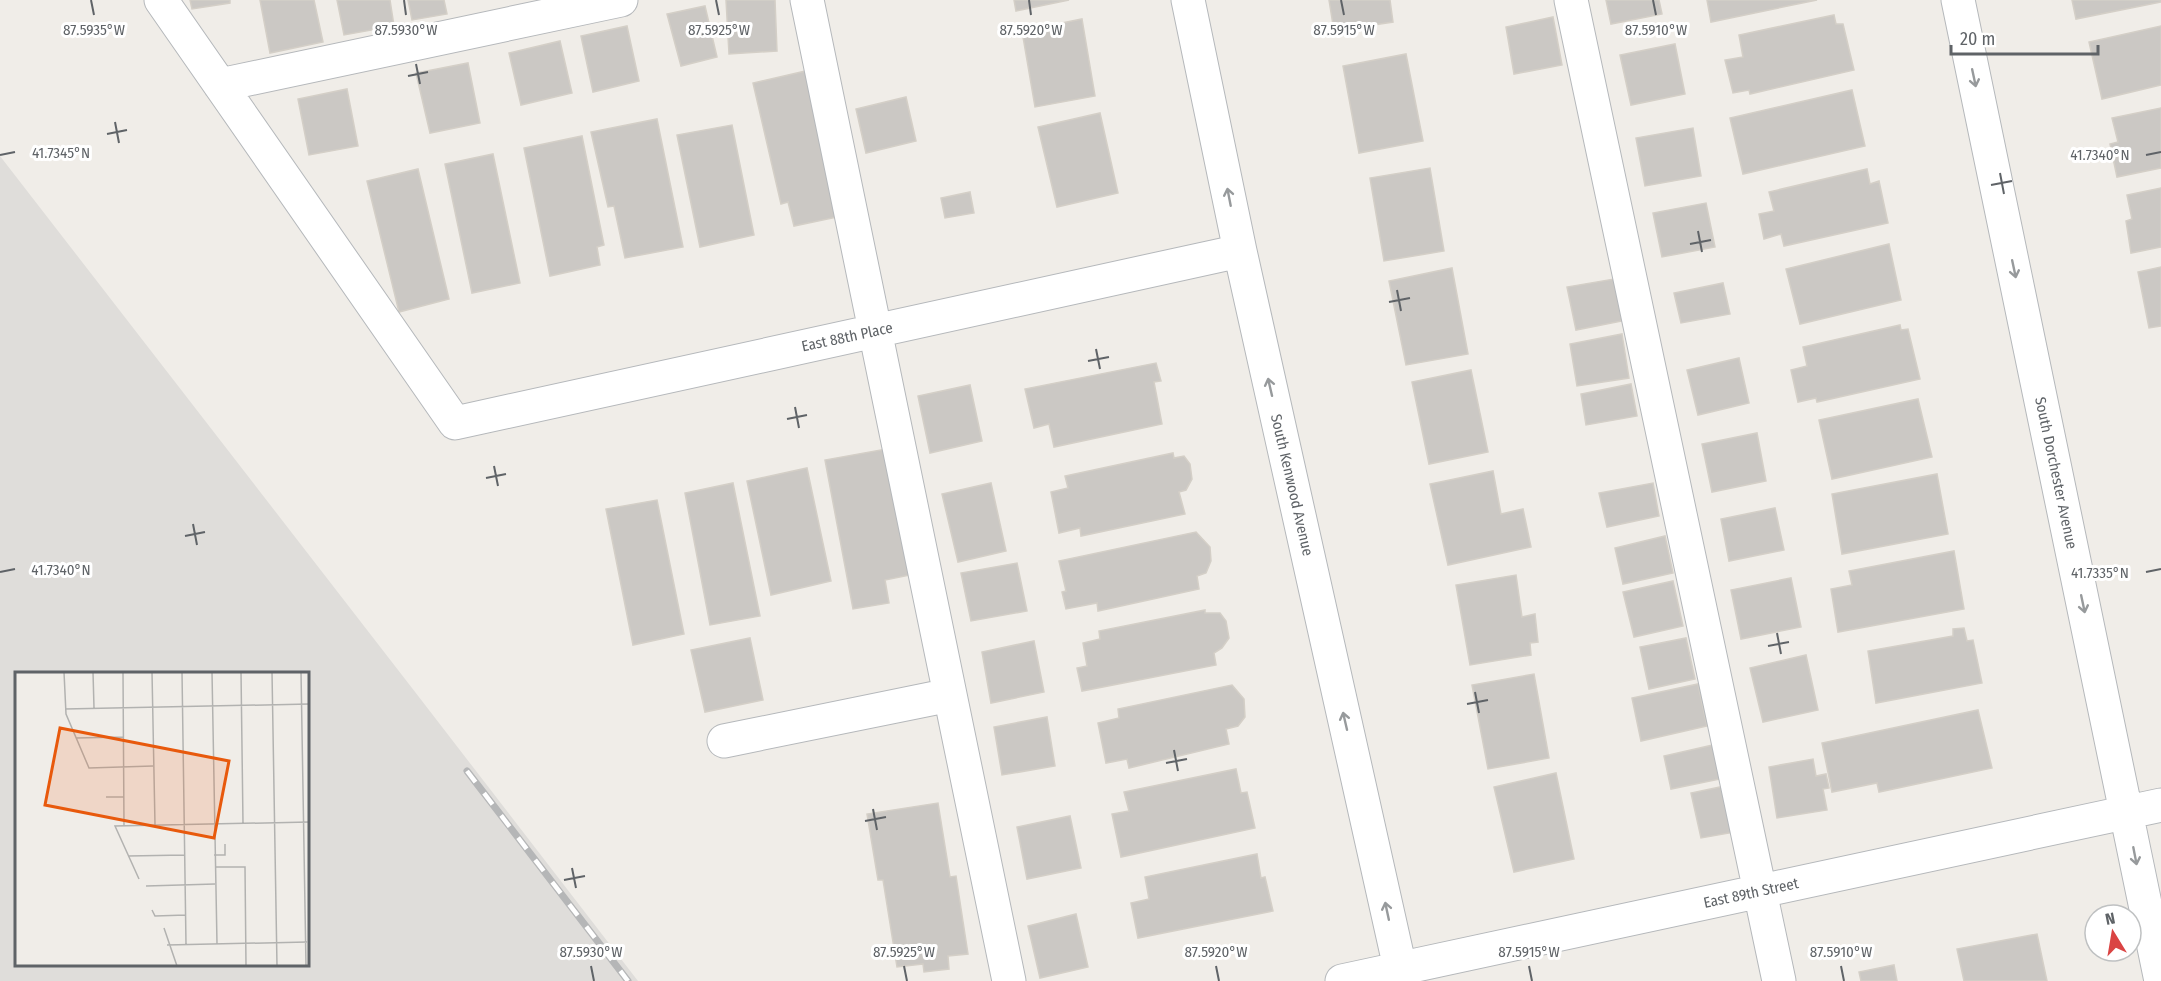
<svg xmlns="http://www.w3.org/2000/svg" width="2161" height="981" font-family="'Fira Sans Condensed',sans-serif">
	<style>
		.industrial { fill: #dfddda; fill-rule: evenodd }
		.building { fill: #cbc8c4; stroke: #d4cfc7; stroke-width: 1.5 }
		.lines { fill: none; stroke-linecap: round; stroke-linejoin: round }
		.minor-casing { stroke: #b5b8bb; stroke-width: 35 }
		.minor { stroke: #fff; stroke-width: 33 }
		.rail-casing { stroke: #b5b6b7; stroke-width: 7 }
		.rail { stroke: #fff; stroke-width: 4.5; stroke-dasharray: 14; stroke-linecap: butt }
		.oneway { stroke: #979a9c }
		.ticks { fill: none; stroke: #5f6367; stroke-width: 2 }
		.labels { text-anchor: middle; stroke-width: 6; stroke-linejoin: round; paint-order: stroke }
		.street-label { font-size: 15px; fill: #5f6367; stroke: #fff }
		.inset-road { fill: none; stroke: #b2b2b0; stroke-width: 1.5 }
		.view { fill: #e8590c; fill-opacity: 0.15; stroke: #e8590c; stroke-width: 3 }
		.inset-edge { fill: none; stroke: #5f6367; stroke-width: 3 }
		.ticks-label { font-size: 15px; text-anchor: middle; fill: #5f6367; stroke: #fff; stroke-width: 6; stroke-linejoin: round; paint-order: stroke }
	</style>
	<rect width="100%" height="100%" fill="#f0ede8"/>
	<!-- industrial -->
	<path class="industrial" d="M0,156L412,688L638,981H0ZM16,674H308V964H16Z"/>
	<!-- building -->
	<path class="building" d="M190,0H230V3L192,9Z
		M260,0H314L323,42L270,53Z
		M337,0H390L394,26L344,35Z
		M408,0H444L447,14L412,20Z
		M726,0H775L777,51L729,54Z
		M1014,0H1069L1016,11Z
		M1329,0H1390L1393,22L1334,31Z
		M1606,0H1659L1662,14L1611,24Z
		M1707,0H1817L1711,22Z
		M2072,0H2161V2L2076,19Z
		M705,6L717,57L681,66L667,14Z
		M1834,15L1836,24H1843L1854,70L1750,94L1749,90L1733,93L1725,60L1743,57L1739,35Z
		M1553,17L1562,65L1514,74L1506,27Z
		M1082,19L1095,96L1035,107L1022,31Z
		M627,26L639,81L593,92L581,36Z
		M2161,26V85L2102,99L2089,42Z
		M560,41L572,93L521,105L509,53Z
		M1675,44L1685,94L1631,105L1620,55Z
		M1406,54L1423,141L1359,153L1343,66Z
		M468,63L480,123L430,133L416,73Z
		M810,70L842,216L794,226L788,202L781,204L753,83Z
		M347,89L358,146L309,155L298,99Z
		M1852,90L1865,146L1743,174L1730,118Z
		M906,97L916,141L866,153L856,109Z
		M2161,108V168L2117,177L2110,144L2118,142L2112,118Z
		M1100,113L1118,193L1057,207L1038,127Z
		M657,119L683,247L625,258L614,206L608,207L591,132Z
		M732,125L754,235L700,247L677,135Z
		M1693,128L1701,176L1645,186L1636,138Z
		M582,136L604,245L597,247L600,265L550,276L524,148Z
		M493,154L520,283L472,293L445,164Z
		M1430,168L1444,251L1384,261L1370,178Z
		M418,169L449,299L399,312L367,181Z
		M1867,169L1870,184L1879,181L1888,223L1784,246L1781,234L1764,239L1759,214L1774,211L1769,192Z
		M2161,188V247L2131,253L2126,221L2132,219L2127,195Z
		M970,192L974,213L945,218L941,198Z
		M1706,203L1715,247L1662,257L1653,213Z
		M1889,244L1901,300L1800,324L1786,269Z
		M2161,267V326L2149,328L2138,272Z
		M1452,268L1468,354L1406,365L1389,281Z
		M1614,279L1622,321L1576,330L1567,287Z
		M1723,283L1730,314L1681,323L1674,293Z
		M1900,325L1901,330L1908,329L1920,379L1817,402L1816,398L1798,402L1791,370L1807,366L1803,347Z
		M1622,334L1629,378L1577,386L1570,344Z
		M1739,358L1749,403L1698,415L1687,370Z
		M1156,363L1161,381L1154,382L1162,424L1054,447L1049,424L1034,428L1025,389Z
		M1471,370L1488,452L1429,464L1412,382Z
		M1631,384L1637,416L1586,425L1581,394Z
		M970,385L982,441L930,453L918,396Z
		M1918,399L1932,457L1832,479L1819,420Z
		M1757,433L1766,481L1712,492L1702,444Z
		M886,449L910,575L885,580L889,603L853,609L825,460Z
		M1173,453L1174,458L1184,456L1190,464L1192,479L1186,490L1179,492L1185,514L1081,536L1080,528L1059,533L1051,492L1068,488L1065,476Z
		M807,468L831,581L771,595L747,481Z
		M1493,471L1501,514L1523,509L1531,547L1448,565L1430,484Z
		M1937,474L1948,534L1842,554L1832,494Z
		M733,483L760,616L710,625L685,493Z
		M991,483L1006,551L958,562L942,494Z
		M1653,483L1659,516L1607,527L1599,493Z
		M657,500L684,634L633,645L606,509Z
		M1775,508L1784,550L1729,561L1721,519Z
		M1196,532L1210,547L1211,561L1206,573L1197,576L1199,589L1098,611L1097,603L1066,609L1062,592L1066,591L1059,561Z
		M1665,536L1673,573L1623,584L1615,548Z
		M1954,551L1964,609L1838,632L1831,589L1852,585L1849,571Z
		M1017,563L1027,611L971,621L961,573Z
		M1516,575L1522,617L1535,614L1538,642L1530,643L1531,655L1470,665L1456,585Z
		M1791,578L1801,627L1741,639L1731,590Z
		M1673,581L1683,626L1634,637L1623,592Z
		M1205,610V613H1220L1226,621L1229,638L1222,648L1214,653L1216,665L1082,691L1077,668L1087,666L1083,643L1100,639L1099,631Z
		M1964,628L1967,641L1973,640L1982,683L1876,703L1868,651L1953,636V629Z
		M750,638L763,700L705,712L691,650Z
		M1686,638L1695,679L1649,689L1640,647Z
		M1034,641L1044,692L991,703L982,652Z
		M1806,655L1818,710L1763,722L1750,668Z
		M1534,674L1549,758L1488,769L1472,685Z
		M1698,684L1707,726L1641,741L1632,698Z
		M1232,685L1244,699L1245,717L1238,726L1226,729L1229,744L1129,768L1127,759L1106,763L1098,723L1119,718L1118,709Z
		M1978,710L1992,768L1879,792L1877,783L1832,792L1822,743Z
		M1047,717L1055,766L1002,775L994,727Z
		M1713,745L1720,779L1671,789L1664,756Z
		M1813,759L1816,776L1826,774L1829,788L1823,789L1827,810L1777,818L1769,767Z
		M1236,769L1241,793L1247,792L1255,828L1121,857L1112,814L1129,811L1124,792Z
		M1556,773L1574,859L1514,872L1494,787Z
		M1725,786L1735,832L1701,838L1691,793Z
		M938,803L950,877L956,876L968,954L948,956L949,969L924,972L923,964L897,967L883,880H878L867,814Z
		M1070,816L1081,868L1027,879L1017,827Z
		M1257,854L1261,878L1265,877L1273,911L1138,938L1131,903L1149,899L1145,877Z
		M1076,914L1088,967L1040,978L1028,926Z
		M2037,934L2047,981H1964L1957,949Z
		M1894,965L1897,981H1861L1859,972Z"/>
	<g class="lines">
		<!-- minor casing -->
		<g class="minor-casing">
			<path id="minor" d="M161,0L455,423L1240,251
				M807,0L1009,981
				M1188,0L1240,251L1400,968
				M1571,0L1779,981
				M1958,0L2161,981
				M220,85L621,0
				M724,741L950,695
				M1342,981L2161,805"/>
		</g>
		<!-- minor -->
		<use href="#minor" class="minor"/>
		<!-- rail casing -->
		<g class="rail-casing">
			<path id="rail" d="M467,771L628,981"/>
		</g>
		<!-- rail -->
		<use href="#rail" class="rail"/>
	</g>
	<!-- one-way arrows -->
	<defs><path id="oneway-shaft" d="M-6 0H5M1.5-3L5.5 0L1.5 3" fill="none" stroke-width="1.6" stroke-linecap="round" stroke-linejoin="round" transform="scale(1.5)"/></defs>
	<g class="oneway">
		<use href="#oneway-shaft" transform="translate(1974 78) rotate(78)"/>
		<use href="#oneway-shaft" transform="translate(1229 197) rotate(-101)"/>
		<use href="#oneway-shaft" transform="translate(2014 269) rotate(78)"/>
		<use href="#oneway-shaft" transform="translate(1270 387) rotate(-103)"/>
		<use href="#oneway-shaft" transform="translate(2083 604) rotate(78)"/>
		<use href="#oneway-shaft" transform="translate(1345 721) rotate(-103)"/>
		<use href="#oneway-shaft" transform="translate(2135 856) rotate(79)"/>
		<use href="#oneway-shaft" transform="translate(1387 911) rotate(-102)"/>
	</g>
	<!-- ticks -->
	<path class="ticks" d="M91,0L94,15M404,0L406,15M716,0L719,15M1029,0L1031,15M1341,0L1344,15M1653,0L1656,15M416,64L420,84M408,76L428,72M115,122L119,143M107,134L127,130M0,155L15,152M2146,155L2161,152M2000,173L2004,194M1991,185L2012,181M1698,231L1702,252M1690,244L1711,240M1397,290L1401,311M1389,302L1410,298M1096,349L1100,369M1088,361L1109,357M795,407L799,428M787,419L807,415M494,466L498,486M486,478L506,474M193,524L197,545M185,536L205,532M0,572L15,569M2146,572L2161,569M1777,633L1781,654M1768,646L1789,642M1475,692L1479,713M1467,704L1488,700M1174,750L1178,771M1166,763L1187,759M873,809L877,830M865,821L886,817M572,868L576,888M564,880L585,876M591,966L594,981M904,966L907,981M1216,966L1219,981M1529,966L1532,981M1841,966L1844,981"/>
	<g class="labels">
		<!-- street labels -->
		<g class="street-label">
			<text transform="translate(847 337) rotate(-12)" y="5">East 88th Place</text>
			<text transform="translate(2056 473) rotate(78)" y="5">South Dorchester Avenue</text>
			<text transform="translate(1292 485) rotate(77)" y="5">South Kenwood Avenue</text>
			<text transform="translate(1751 893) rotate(-12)" y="5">East 89th Street</text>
		</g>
	</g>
	<!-- overview -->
	<g transform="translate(15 672)">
		<rect width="294" height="294" fill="#f0ede8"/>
		<path class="inset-road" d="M49,0L51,42L74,96L138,94M78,0L79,36M108,0L109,154M137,0L140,153M167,0L171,272M197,0L202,272M226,0L228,151M257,0L262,294M286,0L291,294M50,37L294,32M61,66L108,65M91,125H109M199,183H210V172M113,184L170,183M200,195H230L231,294M124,207L100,154L294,150M131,214L200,212M137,238L140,244L171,243M149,256L162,294M152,273L292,270"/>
		<path class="view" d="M45,56L214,89L199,166L30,133Z"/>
		<rect width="294" height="294" class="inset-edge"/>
	</g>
	<g class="ticks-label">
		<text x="94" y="35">87.5935°W</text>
		<text x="406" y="35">87.5930°W</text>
		<text x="719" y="35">87.5925°W</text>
		<text x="1031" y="35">87.5920°W</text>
		<text x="1344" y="35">87.5915°W</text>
		<text x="1656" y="35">87.5910°W</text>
		<text x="61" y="158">41.7345°N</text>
		<text x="2100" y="160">41.7340°N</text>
		<text x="61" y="575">41.7340°N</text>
		<text x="2100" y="578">41.7335°N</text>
		<text x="591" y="957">87.5930°W</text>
		<text x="904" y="957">87.5925°W</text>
		<text x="1216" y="957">87.5920°W</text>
		<text x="1529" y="957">87.5915°W</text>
		<text x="1841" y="957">87.5910°W</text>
	</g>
	<!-- north arrow -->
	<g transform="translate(2113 933) rotate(349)"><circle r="28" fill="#ffffff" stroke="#bfc1c2" stroke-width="1.5"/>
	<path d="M0-4.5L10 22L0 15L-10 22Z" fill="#da4443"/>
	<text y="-9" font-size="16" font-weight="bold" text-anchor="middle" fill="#5f6367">N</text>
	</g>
	<!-- scale -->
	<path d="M1951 45v9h147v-9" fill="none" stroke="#5f6367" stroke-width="3"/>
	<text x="1960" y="45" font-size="18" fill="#5f6367" stroke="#ffffff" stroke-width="4.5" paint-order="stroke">20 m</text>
</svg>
